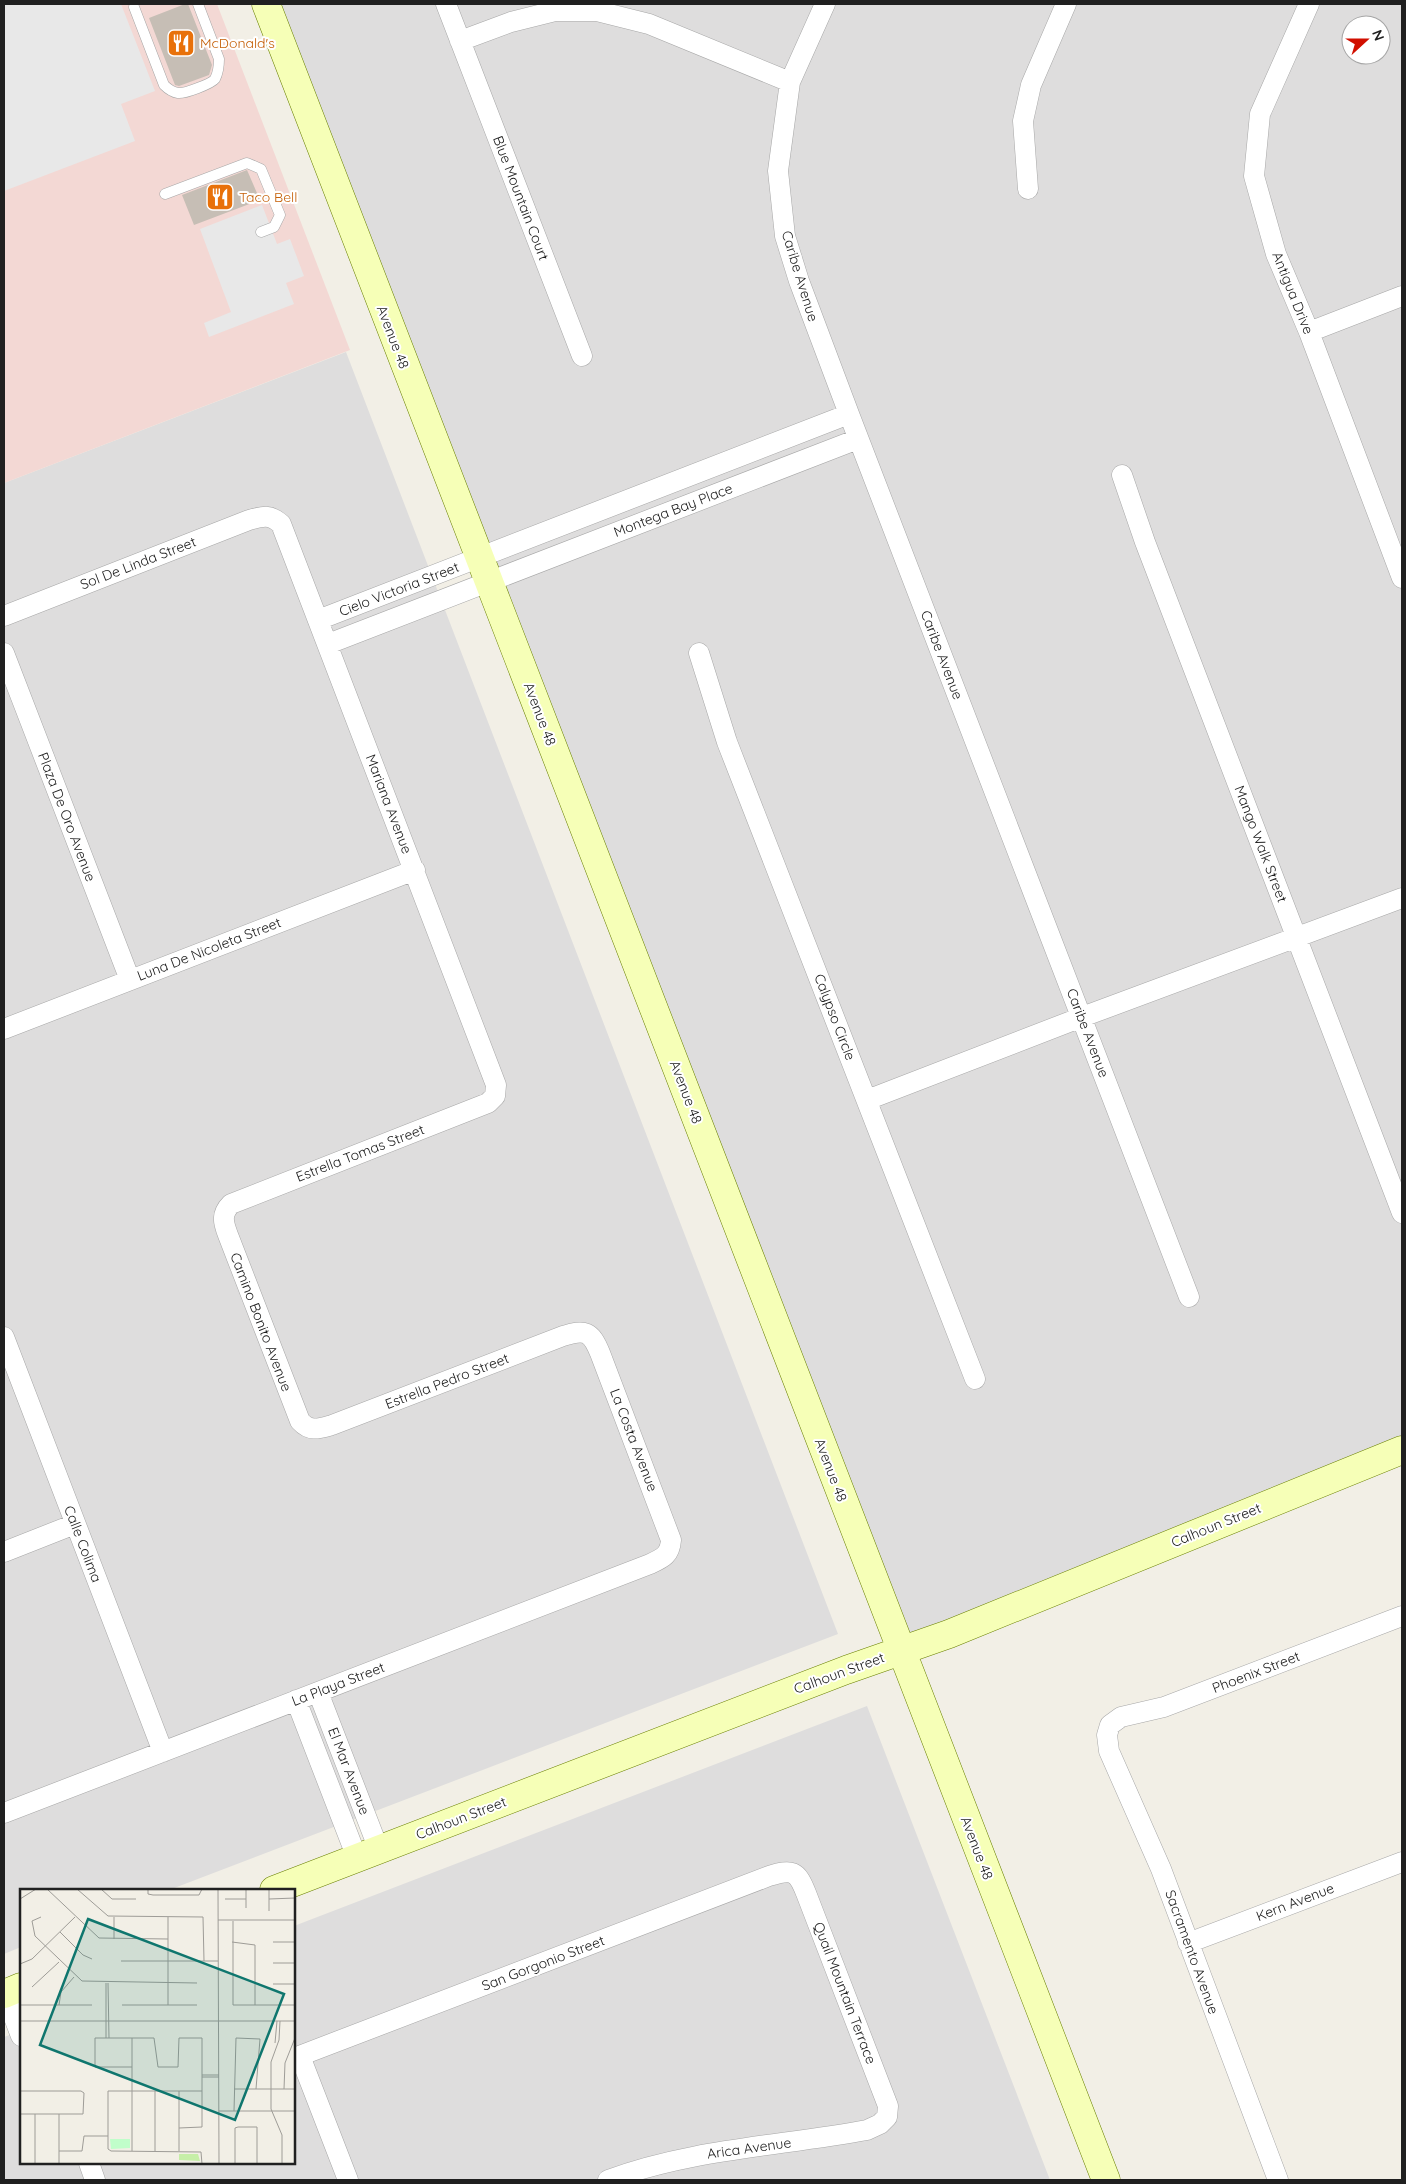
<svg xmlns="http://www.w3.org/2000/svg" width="1406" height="2184" font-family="Quicksand,sans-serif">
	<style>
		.residential { fill: #dedddd; fill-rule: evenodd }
		.commercial { fill: #f3d8d4 }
		.parking { fill: #e8e8e8 }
		.building { fill: #c6beb5 }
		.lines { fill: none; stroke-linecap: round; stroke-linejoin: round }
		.lane-casing { stroke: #a7a7a7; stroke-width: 11 }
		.street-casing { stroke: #a7a7a7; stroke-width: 21 }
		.secondary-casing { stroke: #687f00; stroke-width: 29 }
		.lane { stroke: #fff; stroke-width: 10 }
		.street { stroke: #fff; stroke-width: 20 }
		.secondary { stroke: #f6ffb7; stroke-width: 28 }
		.labels { text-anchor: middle; stroke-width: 4; stroke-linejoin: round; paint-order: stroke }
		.food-label { font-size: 14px; fill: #c56008; stroke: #fff; text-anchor: start }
		.street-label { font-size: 14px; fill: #202020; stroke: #fff }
		.inset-road { fill: none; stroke: #9e9c97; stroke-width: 1 }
		.view { fill: #0f766e; fill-opacity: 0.15; stroke: #0f766e; stroke-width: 2.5 }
		.inset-edge { fill: none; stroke: #202020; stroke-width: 2.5 }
	</style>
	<rect width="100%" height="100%" fill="#f2efe6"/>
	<!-- residential -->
	<path class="residential" d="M265,4H1402V1449L901,1651ZM1351,25H1381V55H1351Z
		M346,352L838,1634L169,1890H21V1947L4,1954V483Z
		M867,1706L1050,2180H4V2037L21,2031V2163H294V1926Z"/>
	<!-- commercial -->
	<path class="commercial" d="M4,4H217L350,350L4,483Z"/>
	<!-- parking -->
	<path class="parking" d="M4,4H121L155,91L121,104L135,141L4,191Z
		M262,205L277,244L290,239L304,276L286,283L294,304L209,337L204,323L231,312L200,229Z"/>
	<!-- building -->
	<path class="building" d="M185,4H188L212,65L209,75L179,86L175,85L149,18Z
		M247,170L260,200L194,225L182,195Z"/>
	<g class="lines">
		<!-- lane casing -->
		<g class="lane-casing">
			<path id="lane" d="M134,7L164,85C168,89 172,92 178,93C184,94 211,84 215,79C218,73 219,66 219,59L198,4
				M165,194L247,163L261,169L280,215L274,227L261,232"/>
		</g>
		<!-- street casing -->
		<g class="street-casing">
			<path id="street" d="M446,4L582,356
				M825,4L790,82L778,171L785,236L799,281L849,414L1189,1297
				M1309,4L1260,114L1254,176L1276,254L1309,332L1402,578
				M460,41L511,22L555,11H597L649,24L790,82
				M1028,189L1023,121L1031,85L1066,4
				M1309,332L1402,296
				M1122,475L1145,542L1402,1213
				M4,616L249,520C263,516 270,514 281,524L496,1085L495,1096L488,1103L231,1204C221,1214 223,1222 228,1235L300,1421C310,1432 318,1429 332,1425L563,1336C585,1329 591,1331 600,1353L671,1540C670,1555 663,1558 650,1564L4,1813
				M318,620L849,414
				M328,644L858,439
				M4,653L130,980
				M699,653L727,742L975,1379
				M4,1029L415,870
				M867,1100L1082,1017L1402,898
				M4,1337L163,1752
				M4,1552L75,1524
				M318,1692L379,1850
				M296,1700L357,1858
				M1188,1943L1402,1862
				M5,1994L21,2036
				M300,2056L348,2180
				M294,2058L769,1876C792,1869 797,1870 806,1893L883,2093L888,2106L887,2117L880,2124L867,2130C781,2146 691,2149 608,2180
				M89,2163L95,2180
				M1278,2180L1161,1869L1109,1751L1107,1735L1110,1725L1121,1717L1164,1707L1402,1616"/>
		</g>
		<!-- secondary casing -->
		<g class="secondary-casing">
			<path id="secondary" d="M266,4L1106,2180
				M274,1890L846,1670L949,1634L1402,1450
				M4,1994L21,1987"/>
		</g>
		<!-- lane -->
		<use href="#lane" class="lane"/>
		<!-- street -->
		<use href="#street" class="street"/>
		<!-- secondary -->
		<use href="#secondary" class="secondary"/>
	</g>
	<!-- icons -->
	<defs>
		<g id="restaurant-square" transform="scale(1.4375)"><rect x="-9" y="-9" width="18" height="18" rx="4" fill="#e8710a" stroke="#fff"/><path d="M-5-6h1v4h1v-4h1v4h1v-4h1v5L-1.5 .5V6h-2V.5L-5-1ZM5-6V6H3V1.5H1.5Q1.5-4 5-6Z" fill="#fff"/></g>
	</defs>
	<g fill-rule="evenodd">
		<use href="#restaurant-square" x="181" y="43"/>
		<use href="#restaurant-square" x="220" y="197"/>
	</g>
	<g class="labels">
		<!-- food labels -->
		<g class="food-label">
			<text x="200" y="48">McDonald's</text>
			<text x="239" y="202">Taco Bell</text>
		</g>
		<!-- street labels -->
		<g class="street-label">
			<text transform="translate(521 198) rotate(69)" y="5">Blue Mountain Court</text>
			<text transform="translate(800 276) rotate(73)" y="5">Caribe Avenue</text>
			<text transform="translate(1293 293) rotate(68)" y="5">Antigua Drive</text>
			<text transform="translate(393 337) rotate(69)" y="5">Avenue 48</text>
			<text transform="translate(673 510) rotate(-21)" y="5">Montega Bay Place</text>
			<text transform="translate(138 563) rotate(-21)" y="5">Sol De Linda Street</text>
			<text transform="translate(399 589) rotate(-21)" y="5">Cielo Victoria Street</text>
			<text transform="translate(942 655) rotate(69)" y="5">Caribe Avenue</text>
			<text transform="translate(540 714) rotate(69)" y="5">Avenue 48</text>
			<text transform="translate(389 804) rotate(69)" y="5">Mariana Avenue</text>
			<text transform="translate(67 817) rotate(69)" y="5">Plaza De Oro Avenue</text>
			<text transform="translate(1261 844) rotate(69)" y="5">Mango Walk Street</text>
			<text transform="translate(209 949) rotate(-21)" y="5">Luna De Nicoleta Street</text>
			<text transform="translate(835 1017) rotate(69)" y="5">Calypso Circle</text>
			<text transform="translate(1088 1033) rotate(69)" y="5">Caribe Avenue</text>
			<text transform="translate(686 1092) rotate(69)" y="5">Avenue 48</text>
			<text transform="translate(360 1153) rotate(-21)" y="5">Estrella Tomas Street</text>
			<text transform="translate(261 1322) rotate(69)" y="5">Camino Bonito Avenue</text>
			<text transform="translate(447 1381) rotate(-21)" y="5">Estrella Pedro Street</text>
			<text transform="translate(634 1440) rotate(69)" y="5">La Costa Avenue</text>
			<text transform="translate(831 1470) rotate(69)" y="5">Avenue 48</text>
			<text transform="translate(1216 1525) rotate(-22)" y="5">Calhoun Street</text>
			<text transform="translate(83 1544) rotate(69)" y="5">Calle Colima</text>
			<text transform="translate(1256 1672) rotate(-21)" y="5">Phoenix Street</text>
			<text transform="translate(839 1673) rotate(-20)" y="5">Calhoun Street</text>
			<text transform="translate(338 1684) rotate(-21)" y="5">La Playa Street</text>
			<text transform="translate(349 1771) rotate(69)" y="5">El Mar Avenue</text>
			<text transform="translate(461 1818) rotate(-21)" y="5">Calhoun Street</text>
			<text transform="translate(977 1848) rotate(69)" y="5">Avenue 48</text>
			<text transform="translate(1295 1902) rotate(-21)" y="5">Kern Avenue</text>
			<text transform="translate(1192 1952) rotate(70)" y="5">Sacramento Avenue</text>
			<text transform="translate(543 1963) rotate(-21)" y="5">San Gorgonio Street</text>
			<text transform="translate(845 1993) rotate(69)" y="5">Quail Mountain Terrace</text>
			<text transform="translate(749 2148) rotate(-8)" y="5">Arica Avenue</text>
		</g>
	</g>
	<!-- overview -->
	<g transform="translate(20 1889)">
		<rect width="275" height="275" fill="#f2efe6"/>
		<path d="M159,265H178L180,272L159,271Z" fill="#c6efa8"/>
		<path d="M90,250H110V259L91,260Z" fill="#c0feca"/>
		<path class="inset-road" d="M27,0L79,49L148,50M57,0L88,27L183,28L184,72M81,0L92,10H116M128,0V5L133,6H179L182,0M198,0L199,275M226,0V19M249,0V22M0,10L16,0M205,10H226M249,10L275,9M21,28L12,32L15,47L62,92L177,94M198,31H275M213,32V116H275M40,43L63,66L72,70M94,50V28M212,53L235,56V116M253,53H275M101,72H198M253,74H275M0,75L12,70L55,28M86,94V149M88,94L89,149M253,95H275M12,98L39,73M0,116H72M39,116L41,103L54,88M102,116H177M148,116V28M0,132H275M260,132L259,151L251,173V220L262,246V275M112,149V262M255,154L257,132M112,178H75V149H134L138,178H158L159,149H182V238L159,239M182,186H199M182,188H199M214,200H275M264,200L265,174L275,149M0,202H61L64,204L63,225H0M135,202V262M159,202V262M182,202H88V260L91,262L181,263L182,275M199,222H275M214,222L216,149L240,150L236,200M15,225V275M39,225V275M39,262H62L64,247H88M215,275V239L218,238H237V275"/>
		<path class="view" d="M68,30L264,105L215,231L20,156Z"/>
		<rect width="275" height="275" class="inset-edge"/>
	</g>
	<!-- border -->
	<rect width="1406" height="2184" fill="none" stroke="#202020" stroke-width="10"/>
	<!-- north arrow -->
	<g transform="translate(1366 40) rotate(69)"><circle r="24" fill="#ffffff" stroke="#a6a6a6"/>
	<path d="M0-4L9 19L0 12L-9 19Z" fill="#d10f00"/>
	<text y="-8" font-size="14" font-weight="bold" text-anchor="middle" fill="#202020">N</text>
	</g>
</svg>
